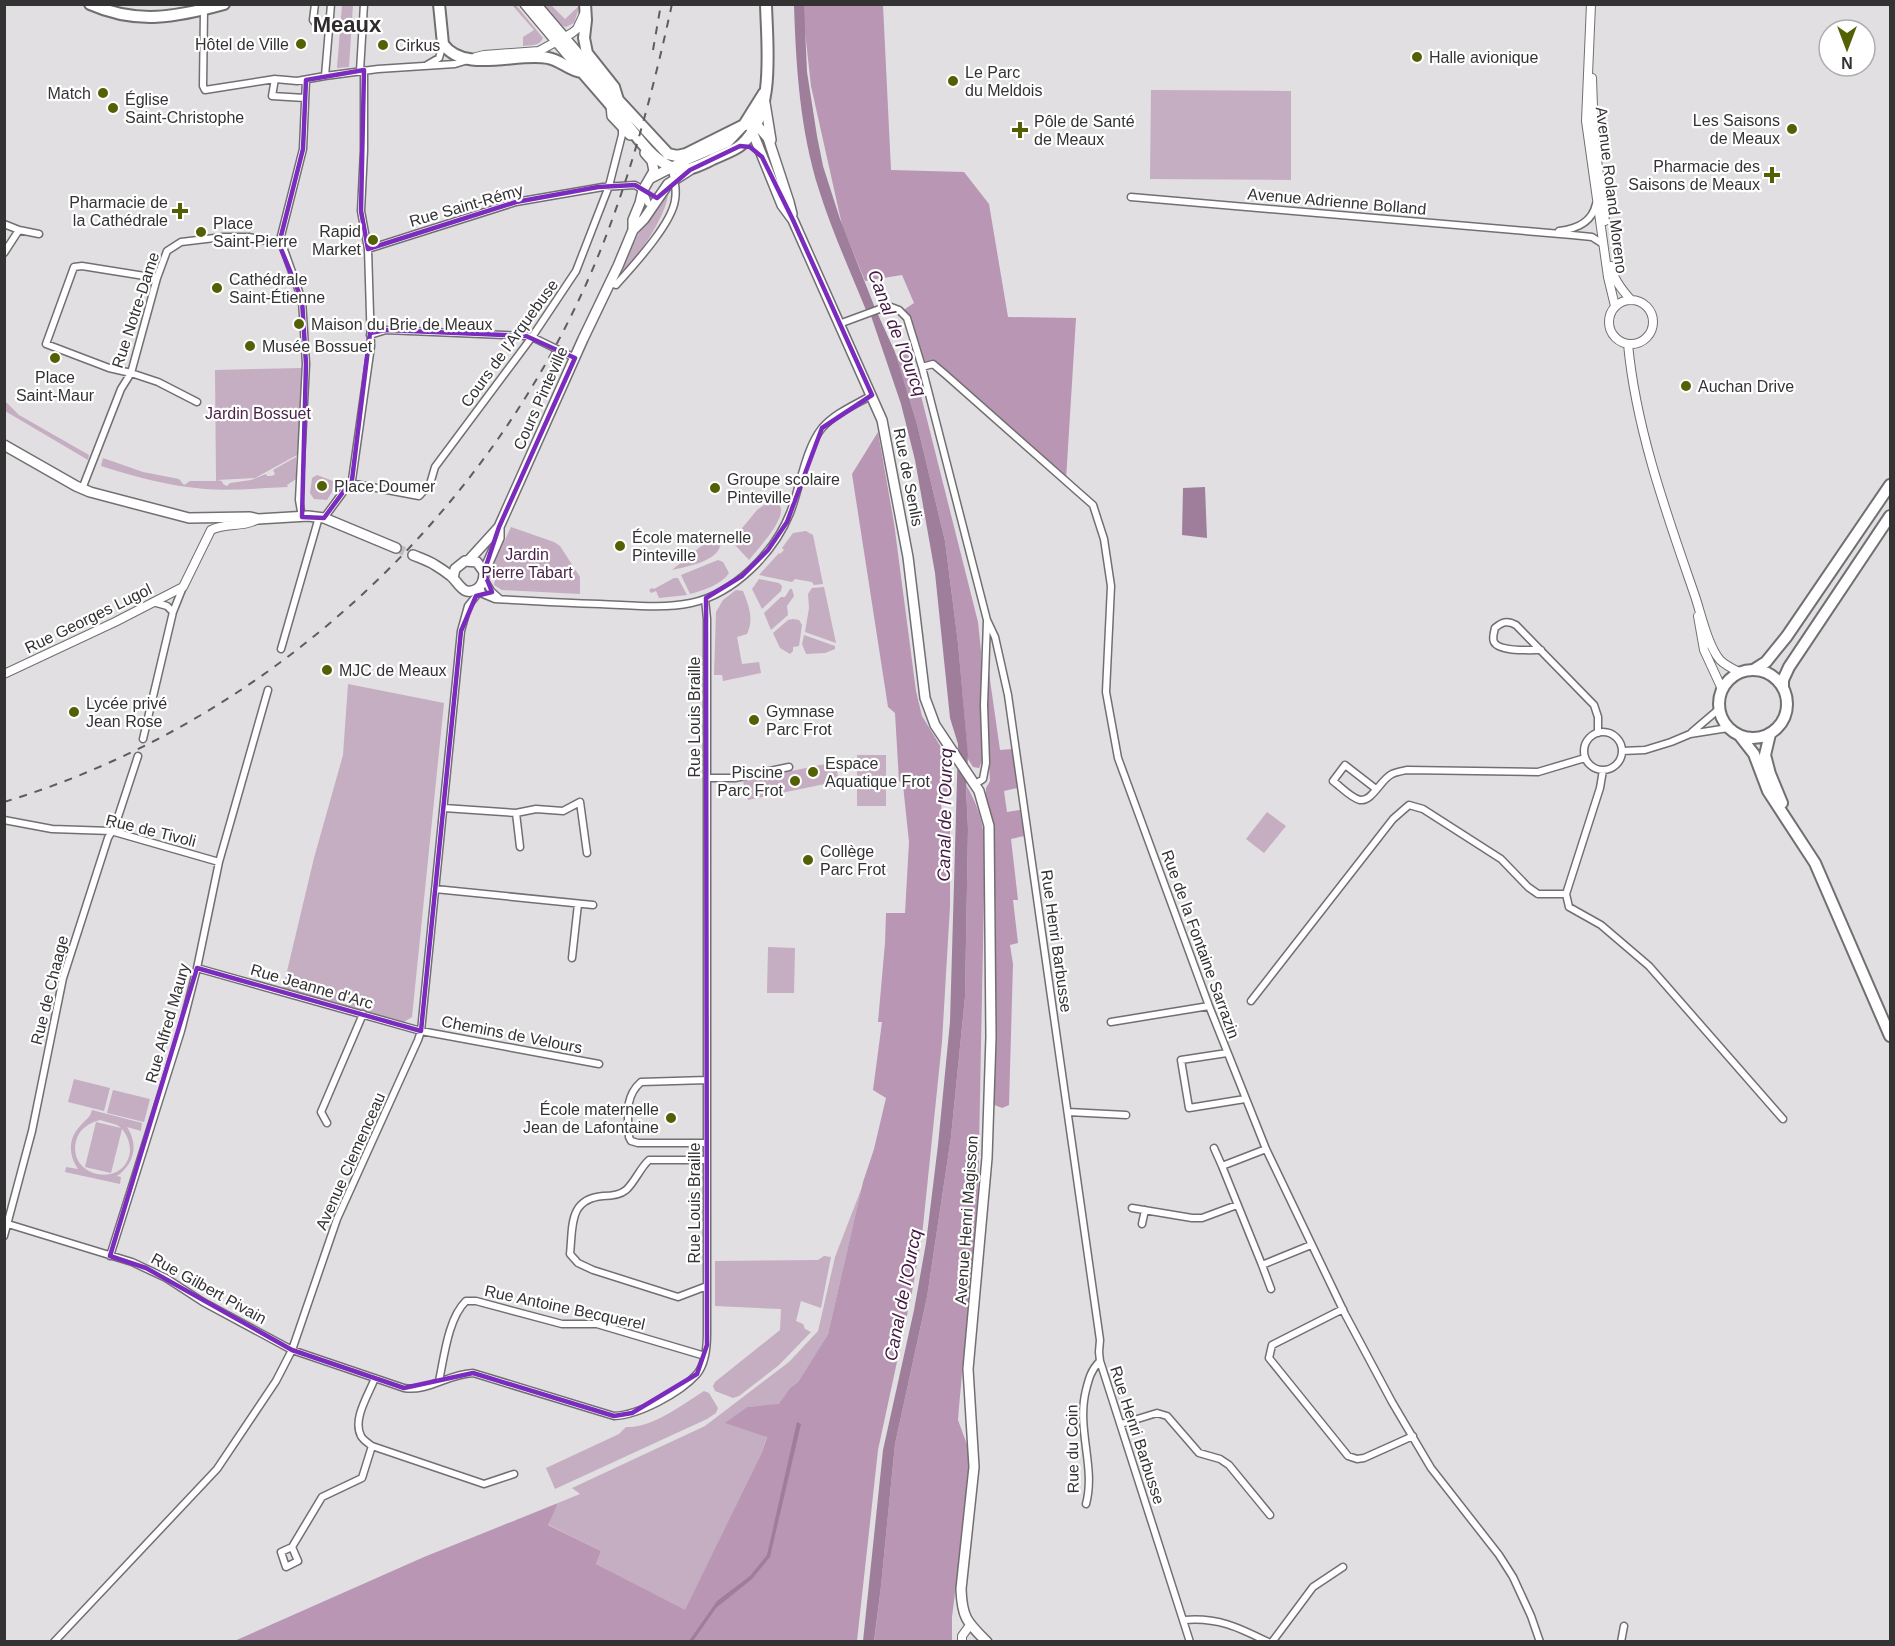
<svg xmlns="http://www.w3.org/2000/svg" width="1895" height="1646" font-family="Arial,sans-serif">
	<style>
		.green { fill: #c5adc2; fill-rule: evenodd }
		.forest { fill: #b896b4 }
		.water { fill: #9e7e9b }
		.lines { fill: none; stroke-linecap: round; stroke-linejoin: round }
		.secondary-tunnel { stroke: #bfbdbf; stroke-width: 9; stroke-dasharray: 9 4.5; stroke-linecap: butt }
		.minor-casing { stroke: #726f72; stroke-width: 9 }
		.tertiary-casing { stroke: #726f72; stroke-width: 10 }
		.secondary-casing { stroke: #726f72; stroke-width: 12 }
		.primary-casing { stroke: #726f72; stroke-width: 14 }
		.trunk-casing { stroke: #726f72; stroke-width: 14 }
		.minor { stroke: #fff; stroke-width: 6 }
		.tertiary { stroke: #fff; stroke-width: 8 }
		.secondary { stroke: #fff; stroke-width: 9 }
		.primary { stroke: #fff; stroke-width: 10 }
		.trunk { stroke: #fff; stroke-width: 10 }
		.rail { stroke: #5e5c5e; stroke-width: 2; stroke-dasharray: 8 8; stroke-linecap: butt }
		.marked { fill: none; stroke: #7b2cbf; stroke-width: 4.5; stroke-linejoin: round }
		.poi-dot { fill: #536104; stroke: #fff; stroke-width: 2 }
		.labels { text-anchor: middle; stroke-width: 4.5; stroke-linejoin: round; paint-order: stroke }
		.poi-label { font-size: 16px; fill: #343334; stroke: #fff; text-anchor: start }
		.street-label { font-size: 16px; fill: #343334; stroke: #fff }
		.park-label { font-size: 16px; fill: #491e47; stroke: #fff }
		.water-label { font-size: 18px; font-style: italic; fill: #431941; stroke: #fff }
		.district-label { font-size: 22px; font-weight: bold; fill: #2f2c2e; stroke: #fff }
	</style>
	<rect width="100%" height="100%" fill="#e2dfe2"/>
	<!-- green -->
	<path class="green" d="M342,5H353L349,67L337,68Z
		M512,5H516L543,38C540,46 531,45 523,46V37L534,30Z
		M545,5H551L565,19L580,5L574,23L566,27L563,26Z
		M1151,90L1291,91V180L1150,179Z
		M668,194C667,214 637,261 622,271C634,245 644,212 668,194Z
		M303,368L297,455L255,478L217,480L222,481L223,484L227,486L230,483L251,480L266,474L267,476H272L275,474L273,470L296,457V479L287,485L288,487C261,488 232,491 205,489C169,486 135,477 101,466L103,458L143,472L179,479L184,485L190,481H216L215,370Z
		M5,401L19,415L89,455L88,460L5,411Z
		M317,475L333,481L332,492L327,500L314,499L310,493L312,478Z
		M771,500C800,506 758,548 749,560L735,545L734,538L757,510Z
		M511,527L554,542L560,546L580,577V594L502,590L494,585L495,578L492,576V568Z
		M806,531L813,535L823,584L814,585L812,582L795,579L792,582L759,575L779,553L780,554L784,550L782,548L793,533Z
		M715,535L721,543C718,562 688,566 672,570Z
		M718,560L723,562L729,573C721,585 704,590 690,594L681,575Z
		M674,578H678L687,595L659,598L656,591L651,593L649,590L652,588L654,589Z
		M759,579L779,583L782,586L781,591L762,609L752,589Z
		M824,587L836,643L805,632L809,608L808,594L812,588Z
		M790,589H792L794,596L787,606L788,615L771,630L764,613L781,597H785Z
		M736,590L743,591C749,606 754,619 747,634L737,637L742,664L759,662L761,673L723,681L722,675H714L716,612L723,600Z
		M793,619L799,620L802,625L799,646L793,647V651L790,654L780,648L773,633L788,620Z
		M804,635L835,646V649L825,653L806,654L802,644Z
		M348,684L444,703L412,1017L404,1022L283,988L314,858L343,755Z
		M857,755H886V806H857Z
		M835,762L839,781L748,800L743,781Z
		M1267,812L1286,826L1264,853L1246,839Z
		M768,947L795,948L794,993H767Z
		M74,1079L110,1088L104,1111L68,1102Z
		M113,1090L150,1099L144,1122L107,1113Z
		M92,1110L142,1123L141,1131L127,1127C139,1145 134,1164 117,1176L121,1177L120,1184L65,1172L66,1167L78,1169C68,1155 68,1138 81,1125C86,1119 90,1118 92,1110ZM100,1120L117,1125L121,1128L96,1122L85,1167L111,1173L122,1129C127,1135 130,1142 130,1151C126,1189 67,1178 76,1141C79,1129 89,1123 100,1120Z
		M862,1187L828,1334L798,1382L790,1388L779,1405L747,1407L726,1423L767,1436L762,1452L685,1611L596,1564L601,1551L547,1524L558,1503L580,1494L572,1488L705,1426L789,1362L818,1331L835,1257Z
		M824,1256L831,1257L821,1308L801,1301L796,1321L803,1324L805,1329L811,1332L779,1365L739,1396L733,1398L715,1391L713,1386L715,1382L780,1330L781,1309L715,1306V1261L818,1260Z
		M704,1391L709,1393L718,1408L716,1413L707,1419L555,1489L546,1468L619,1434L626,1427C651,1429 683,1404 704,1391Z"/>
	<!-- forest -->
	<path class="forest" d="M802,5H883L891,170L964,172L989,204L1008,317L1076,318L1066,480L933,364L922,367L905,309L914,303L902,275L865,281L842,225L811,86Z
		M910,352L978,622L981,651L983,759L979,768L973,767L968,759L958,643L945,541L917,424L896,356Z
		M878,432L894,523L916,691L922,716L950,762L947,795L941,800L942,819L950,821V906L942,1042L922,1236L912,1292L878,1450L857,1641L232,1642L424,1557L558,1503L548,1525L601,1551L596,1564L685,1610L762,1452L767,1437L725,1423L747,1407L779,1404L790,1388L798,1382L828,1334L863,1182L874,1149L886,1098L873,1090L882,1022H878L885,943L886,913H905L909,842L903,785L899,781L895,713L888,707L852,474Z
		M987,659L1000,750L1012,749L1017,788L1004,791L1007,812L1020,810L1024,836L1011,839L1018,900H1013L1018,943L1010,945L1013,964L1009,1105L1002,1108L992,1104L996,932L993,830L986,795V788L990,781L986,709Z
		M966,785C977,803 983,822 985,844L978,1198L959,1407L958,1420L970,1453L969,1482L952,1617V1641L874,1642L881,1586L895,1444L927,1297L951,1137L965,997L968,829Z"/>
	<!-- water -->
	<path class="water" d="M794,5H804L807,72L817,136L823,166L840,219L875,308L895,352L917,424L945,541L958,643L968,755L966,788L968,829L965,997L951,1137L927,1297L895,1444L881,1586L874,1641H863L883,1450L914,1310L926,1243L938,1145L950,1022L958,744L950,718L935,573L915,460L901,404L869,310H866C850,271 832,231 819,190C800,130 796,67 794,5Z
		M1205,487L1207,538L1182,535L1183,488Z
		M797,1422L801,1424L770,1557L752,1579L716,1608L693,1641H689L717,1601L750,1576L767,1555Z"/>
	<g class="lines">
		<!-- secondary-tunnel -->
		<path class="secondary-tunnel" d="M396,548L413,555"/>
		<!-- minor casing -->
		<g class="minor-casing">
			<path id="minor" d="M315,4L313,20L319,27L329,29L331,4
				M204,10L203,86L205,90L275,79L297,81L325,76
				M329,29L325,76L378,69L455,64L468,60
				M427,65L439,58L443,44
				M360,71L364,4
				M275,79L272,96L305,98
				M1131,197L1572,235L1592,237L1603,244
				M4,224L19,230L39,234
				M1559,231C1576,229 1592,223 1596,204
				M279,244L303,149L306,80
				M368,249L516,202L603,187L635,185L643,190L648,203
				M4,253L19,230
				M157,278L82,266L74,267L46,344L109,368L131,373L158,382L197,402
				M610,283L616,285C632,267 672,224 675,200C677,189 674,178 671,167
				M839,324L885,307H891L899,310L907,318L922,367L987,620L995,637L1008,695L1100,1340L1099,1352L1100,1361L1190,1642
				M370,335L386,330L526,336L532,337L575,358
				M922,367L933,364L946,375L1093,505L1104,539L1111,586L1106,692L1118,758L1209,1006L1266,1149L1345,1314L1392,1402L1431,1468L1499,1555L1513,1577L1531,1616L1540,1642
				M350,483L419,496L430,484L435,467L532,337L576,271L609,186L622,135V126
				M82,489L121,389L131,373L157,278L167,251L181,242L223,237H249L282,244L302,300L306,364L299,500L302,517
				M324,518L352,480L371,346L368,249L361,211L364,150V70
				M484,579L491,591L500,599
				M479,587L483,594L495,599C530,601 565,603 600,604C630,605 662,609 691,603C734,594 774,553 790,513C800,488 805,449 822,428C835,413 855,405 872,395
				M153,602L167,606L173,612
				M281,649L319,517
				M1541,650C1530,650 1499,652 1494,642C1492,638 1494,632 1495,628C1502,622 1507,620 1516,625L1594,705L1598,717V733
				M1692,732L1719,709
				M1584 751a19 19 0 1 1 38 0a19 19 0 1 1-38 0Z
				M143,739L173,612L183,587
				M1622,751L1645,750L1671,742L1690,734L1728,728
				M1603,770L1600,788L1566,894L1569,907L1601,925L1649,966L1783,1119
				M707,778H735L789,767
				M974,785L983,779L986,763L984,705L987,621
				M1376,789L1345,765L1333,781C1340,786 1351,798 1360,800C1372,802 1381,779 1392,774C1396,772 1402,771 1407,770L1538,772L1585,758
				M444,808L516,813L536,809L563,811L580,802L587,853
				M516,813L520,847
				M4,820L52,829L111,831L219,862
				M435,889L593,905
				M572,958L578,904
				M197,968L421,1031L599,1064
				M1251,1001L1393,819L1409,805L1423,809L1501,859L1528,887L1538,894H1566
				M1111,1022L1209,1006
				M1227,1053L1181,1060L1189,1108L1245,1099
				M707,1080L641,1082C624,1097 628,1116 629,1137L631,1141L638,1143H707
				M1068,1112L1126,1115
				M327,1123L321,1112L363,1014
				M1214,1148L1222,1166
				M1266,1149L1222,1166L1262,1265L1311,1245
				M707,1160H649C640,1168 635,1182 626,1190C620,1195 610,1196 603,1196C568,1199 573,1227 570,1254L578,1263L593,1270L678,1297L707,1286
				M1132,1208L1192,1218H1202L1237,1205
				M8,1224L132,1262L166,1278L203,1302L292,1350L404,1388C428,1392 448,1374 473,1373L614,1416C639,1415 680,1393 697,1374C706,1363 707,1347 707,1334V619L705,599
				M1142,1224L1145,1210
				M4,1236L32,1131L63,978L108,838L115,826L138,756
				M110,1256L181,1031L197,968L219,862L268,690
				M1262,1265L1271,1289
				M1343,1309L1272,1345L1269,1358L1348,1456L1357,1459L1364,1458L1413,1436
				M439,1381C444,1358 448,1318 466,1301H476L562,1324H597L705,1356
				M1121,1424L1157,1413L1167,1416L1199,1453L1220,1459L1229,1465L1270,1515
				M372,1446L484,1484L514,1474
				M1086,1504C1096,1467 1076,1429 1086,1390C1089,1378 1091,1370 1100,1361
				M292,1547L281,1552L286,1567L298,1561L292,1547L322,1497L362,1478L372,1446C368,1443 363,1440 361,1436C352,1419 369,1394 375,1378
				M1184,1620C1217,1617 1238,1627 1268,1642
				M54,1642L217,1469L276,1381L292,1350L337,1219L418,1040L421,1031L461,631L468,606L476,596V589
				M1272,1642L1313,1587L1343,1567
				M1621,1642L1624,1626"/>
		</g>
		<!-- tertiary casing -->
		<g class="tertiary-casing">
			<path id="tertiary" d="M1591,4L1586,121L1608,277L1615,306
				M476,57L484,55L539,51L572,33L577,29L585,12
				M1592,78L1594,137L1605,221
				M1611,266C1613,279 1622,290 1631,300
				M1609 322a22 22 0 1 1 44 0a22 22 0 1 1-44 0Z
				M1628,344C1636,430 1667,515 1695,596C1701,614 1708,646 1720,660C1725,665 1733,669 1739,672
				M1698,616L1704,650L1722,689
				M4,674L115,622L183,587L211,530C226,522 243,528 258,519
				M962,1642V1636L970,1625"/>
		</g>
		<!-- secondary casing -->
		<g class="secondary-casing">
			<path id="secondary" d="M525,4L582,72
				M536,4L616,98
				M765,103L771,140
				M611,105L612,116L630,135
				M751,123L757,125L768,138L789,202L792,214
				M750,126L782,205L793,220L882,420L908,557L925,698L935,725L979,791L989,826L991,1037L987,1158L968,1369L974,1467L961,1589C962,1618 967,1622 987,1642
				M651,178L688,159L728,142L744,125
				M633,230L644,219L668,184L690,170
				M4,445L76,486L90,492L189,518L250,517L258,519L308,516L324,518L396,548
				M413,555C420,558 429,561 435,565C440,568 446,572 451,576C459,583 463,597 477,589C483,585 484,579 484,572L477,562L465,561L455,569L453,578
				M469,560L499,527L583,339L618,266L633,230V220L640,203L643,190L654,171L652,161L645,153
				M484,572L499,538V527"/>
		</g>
		<!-- primary casing -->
		<g class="primary-casing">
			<path id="primary" d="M90,4C137,25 177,17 224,4
				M439,4L443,44C464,74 517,52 548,58C561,60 569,71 582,72C596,88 610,104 624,121C637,136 650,157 669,166C685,174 698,166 713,159C721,155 734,151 741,145C776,114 767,47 766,4
				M585,4L586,20L584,38L587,53L614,87L618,100L668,154L677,156L686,154L744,125L764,93
				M1719 704a34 34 0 1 1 68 0a34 34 0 1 1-68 0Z
				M1770,734L1765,755L1770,774L1782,803
				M1740,736L1754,754L1768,791L1815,863L1890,1036"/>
		</g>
		<!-- trunk casing -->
		<g class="trunk-casing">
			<path id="trunk" d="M1755,669L1766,662L1787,636L1890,485
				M1783,687V680L1789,667L1890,516"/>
		</g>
		<!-- minor -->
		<use href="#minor" class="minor"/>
		<!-- tertiary -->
		<use href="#tertiary" class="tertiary"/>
		<!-- secondary -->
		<use href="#secondary" class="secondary"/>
		<!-- primary -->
		<use href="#primary" class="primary"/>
		<!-- trunk -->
		<use href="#trunk" class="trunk"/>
		<!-- rail -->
		<path class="rail" d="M653,50L661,4
			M4,802C265,723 483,522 591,273C628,187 652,96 672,4"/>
	</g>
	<!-- marked area -->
	<path class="marked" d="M364,70L361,211L368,249L516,202L598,187L635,185L657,198L690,170L740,146L750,147L762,157L793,220L872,395L822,428L787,522L768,550L742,576L706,598L707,1345L697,1374L632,1413L614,1416L473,1373L404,1388L292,1350L146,1268L110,1256L197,968L421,1031L461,631L476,596L492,592L484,572L499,527L575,358L526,336L386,330L370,333L352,480L324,518L302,517L306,364L302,300L279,244L303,149L306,80Z"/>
	<!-- markers -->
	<g class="poi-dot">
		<circle cx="301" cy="44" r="6"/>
		<circle cx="383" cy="45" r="6"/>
		<circle cx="1417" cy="57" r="6"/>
		<circle cx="953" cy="81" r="6"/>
		<circle cx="103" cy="93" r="6"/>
		<circle cx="113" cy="108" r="6"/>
		<circle cx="1792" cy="129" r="6"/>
		<path d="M1017 121h6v6h6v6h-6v6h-6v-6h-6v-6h6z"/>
		<path d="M1769 166h6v6h6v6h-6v6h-6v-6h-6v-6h6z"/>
		<path d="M177 202h6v6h6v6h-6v6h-6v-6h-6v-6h6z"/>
		<circle cx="201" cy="232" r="6"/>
		<circle cx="373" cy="240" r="6"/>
		<circle cx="217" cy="288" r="6"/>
		<circle cx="299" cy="324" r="6"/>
		<circle cx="250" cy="346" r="6"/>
		<circle cx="55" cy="358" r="6"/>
		<circle cx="1686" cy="386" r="6"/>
		<circle cx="322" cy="486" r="6"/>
		<circle cx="715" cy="488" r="6"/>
		<circle cx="620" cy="546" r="6"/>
		<circle cx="327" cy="670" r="6"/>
		<circle cx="74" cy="712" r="6"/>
		<circle cx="754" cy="720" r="6"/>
		<circle cx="813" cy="772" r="6"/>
		<circle cx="795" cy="781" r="6"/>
		<circle cx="808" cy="860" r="6"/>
		<circle cx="671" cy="1118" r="6"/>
	</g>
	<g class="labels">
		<!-- poi labels -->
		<g class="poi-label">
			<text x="289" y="50" text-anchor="end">Hôtel de Ville</text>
			<text x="395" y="51">Cirkus</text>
			<text x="1429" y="63">Halle avionique</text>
			<text x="965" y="78">Le Parc<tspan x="965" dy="18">du Meldois</tspan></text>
			<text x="91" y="99" text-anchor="end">Match</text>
			<text x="125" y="105">Église<tspan x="125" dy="18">Saint-Christophe</tspan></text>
			<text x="1780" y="126" text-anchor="end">Les Saisons<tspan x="1780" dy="18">de Meaux</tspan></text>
			<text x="1034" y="127">Pôle de Santé<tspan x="1034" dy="18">de Meaux</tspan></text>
			<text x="1760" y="172" text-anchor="end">Pharmacie des<tspan x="1760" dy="18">Saisons de Meaux</tspan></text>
			<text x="168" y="208" text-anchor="end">Pharmacie de<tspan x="168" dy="18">la Cathédrale</tspan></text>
			<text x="213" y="229">Place<tspan x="213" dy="18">Saint-Pierre</tspan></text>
			<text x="361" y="237" text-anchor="end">Rapid<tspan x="361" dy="18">Market</tspan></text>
			<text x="229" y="285">Cathédrale<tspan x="229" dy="18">Saint-Étienne</tspan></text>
			<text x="311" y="330">Maison du Brie de Meaux</text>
			<text x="262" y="352">Musée Bossuet</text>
			<text x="55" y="383" text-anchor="middle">Place<tspan x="55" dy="18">Saint-Maur</tspan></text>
			<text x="1698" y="392">Auchan Drive</text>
			<text x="727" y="485">Groupe scolaire<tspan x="727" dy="18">Pinteville</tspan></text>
			<text x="334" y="492">Place Doumer</text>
			<text x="632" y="543">École maternelle<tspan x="632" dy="18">Pinteville</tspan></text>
			<text x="339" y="676">MJC de Meaux</text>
			<text x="86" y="709">Lycée privé<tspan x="86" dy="18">Jean Rose</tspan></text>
			<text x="766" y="717">Gymnase<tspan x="766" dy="18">Parc Frot</tspan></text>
			<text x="825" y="769">Espace<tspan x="825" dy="18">Aquatique Frot</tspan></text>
			<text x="783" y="778" text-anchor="end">Piscine<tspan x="783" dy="18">Parc Frot</tspan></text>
			<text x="820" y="857">Collège<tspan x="820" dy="18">Parc Frot</tspan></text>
			<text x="659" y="1115" text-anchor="end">École maternelle<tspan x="659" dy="18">Jean de Lafontaine</tspan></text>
		</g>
		<!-- street labels -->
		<g class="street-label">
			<text transform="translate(1612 190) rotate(83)" y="6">Avenue Roland Moreno</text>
			<text transform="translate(1337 201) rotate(5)" y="6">Avenue Adrienne Bolland</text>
			<text transform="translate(466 205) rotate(-16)" y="6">Rue Saint-Rémy</text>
			<text transform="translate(135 310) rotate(-72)" y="6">Rue Notre-Dame</text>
			<text transform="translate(509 343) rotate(-54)" y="6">Cours de l'Arquebuse</text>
			<text transform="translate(540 398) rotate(-66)" y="6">Cours Pinteville</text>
			<text transform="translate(909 477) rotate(79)" y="6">Rue de Senlis</text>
			<text transform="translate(88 618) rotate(-26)" y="6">Rue Georges Lugol</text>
			<text transform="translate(694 717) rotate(-90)" y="6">Rue Louis Braille</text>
			<text transform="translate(151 830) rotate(14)" y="6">Rue de Tivoli</text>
			<text transform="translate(1057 941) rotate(82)" y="6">Rue Henri Barbusse</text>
			<text transform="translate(1201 944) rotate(70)" y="6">Rue de la Fontaine Sarrazin</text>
			<text transform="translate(312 986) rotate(16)" y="6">Rue Jeanne d'Arc</text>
			<text transform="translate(49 990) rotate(-76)" y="6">Rue de Chaage</text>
			<text transform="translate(167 1023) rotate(-74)" y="6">Rue Alfred Maury</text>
			<text transform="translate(512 1034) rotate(11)" y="6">Chemins de Velours</text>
			<text transform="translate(350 1161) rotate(-66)" y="6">Avenue Clemenceau</text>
			<text transform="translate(694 1203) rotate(-90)" y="6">Rue Louis Braille</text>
			<text transform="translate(966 1220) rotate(-86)" y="6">Avenue Henri Magisson</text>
			<text transform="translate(209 1288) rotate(29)" y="6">Rue Gilbert Pivain</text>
			<text transform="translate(565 1307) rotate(12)" y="6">Rue Antoine Becquerel</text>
			<text transform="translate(1138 1435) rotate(72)" y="6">Rue Henri Barbusse</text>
			<text transform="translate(1072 1449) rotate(-91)" y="6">Rue du Coin</text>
		</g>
		<!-- park labels -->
		<g class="park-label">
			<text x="258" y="419">Jardin Bossuet</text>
			<text x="527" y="560">Jardin<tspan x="527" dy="18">Pierre Tabart</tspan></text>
		</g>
		<!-- water labels -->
		<g class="water-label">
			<text transform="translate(897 333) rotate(69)" y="6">Canal de l'Ourcq</text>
			<text transform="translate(945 815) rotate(-89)" y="6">Canal de l'Ourcq</text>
			<text transform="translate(903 1295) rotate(-79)" y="6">Canal de l'Ourcq</text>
		</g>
		<!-- district labels -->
		<g class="district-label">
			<text x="347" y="32">Meaux</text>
		</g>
	</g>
	<!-- border -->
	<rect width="1895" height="1646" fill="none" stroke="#343334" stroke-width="12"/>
	<!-- north arrow -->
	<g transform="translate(1847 48) rotate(180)"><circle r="28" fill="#ffffff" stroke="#aeadae" stroke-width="1.5"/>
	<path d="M0-4.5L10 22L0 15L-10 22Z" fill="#536104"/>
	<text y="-9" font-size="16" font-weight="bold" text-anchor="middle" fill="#343334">N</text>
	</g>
</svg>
